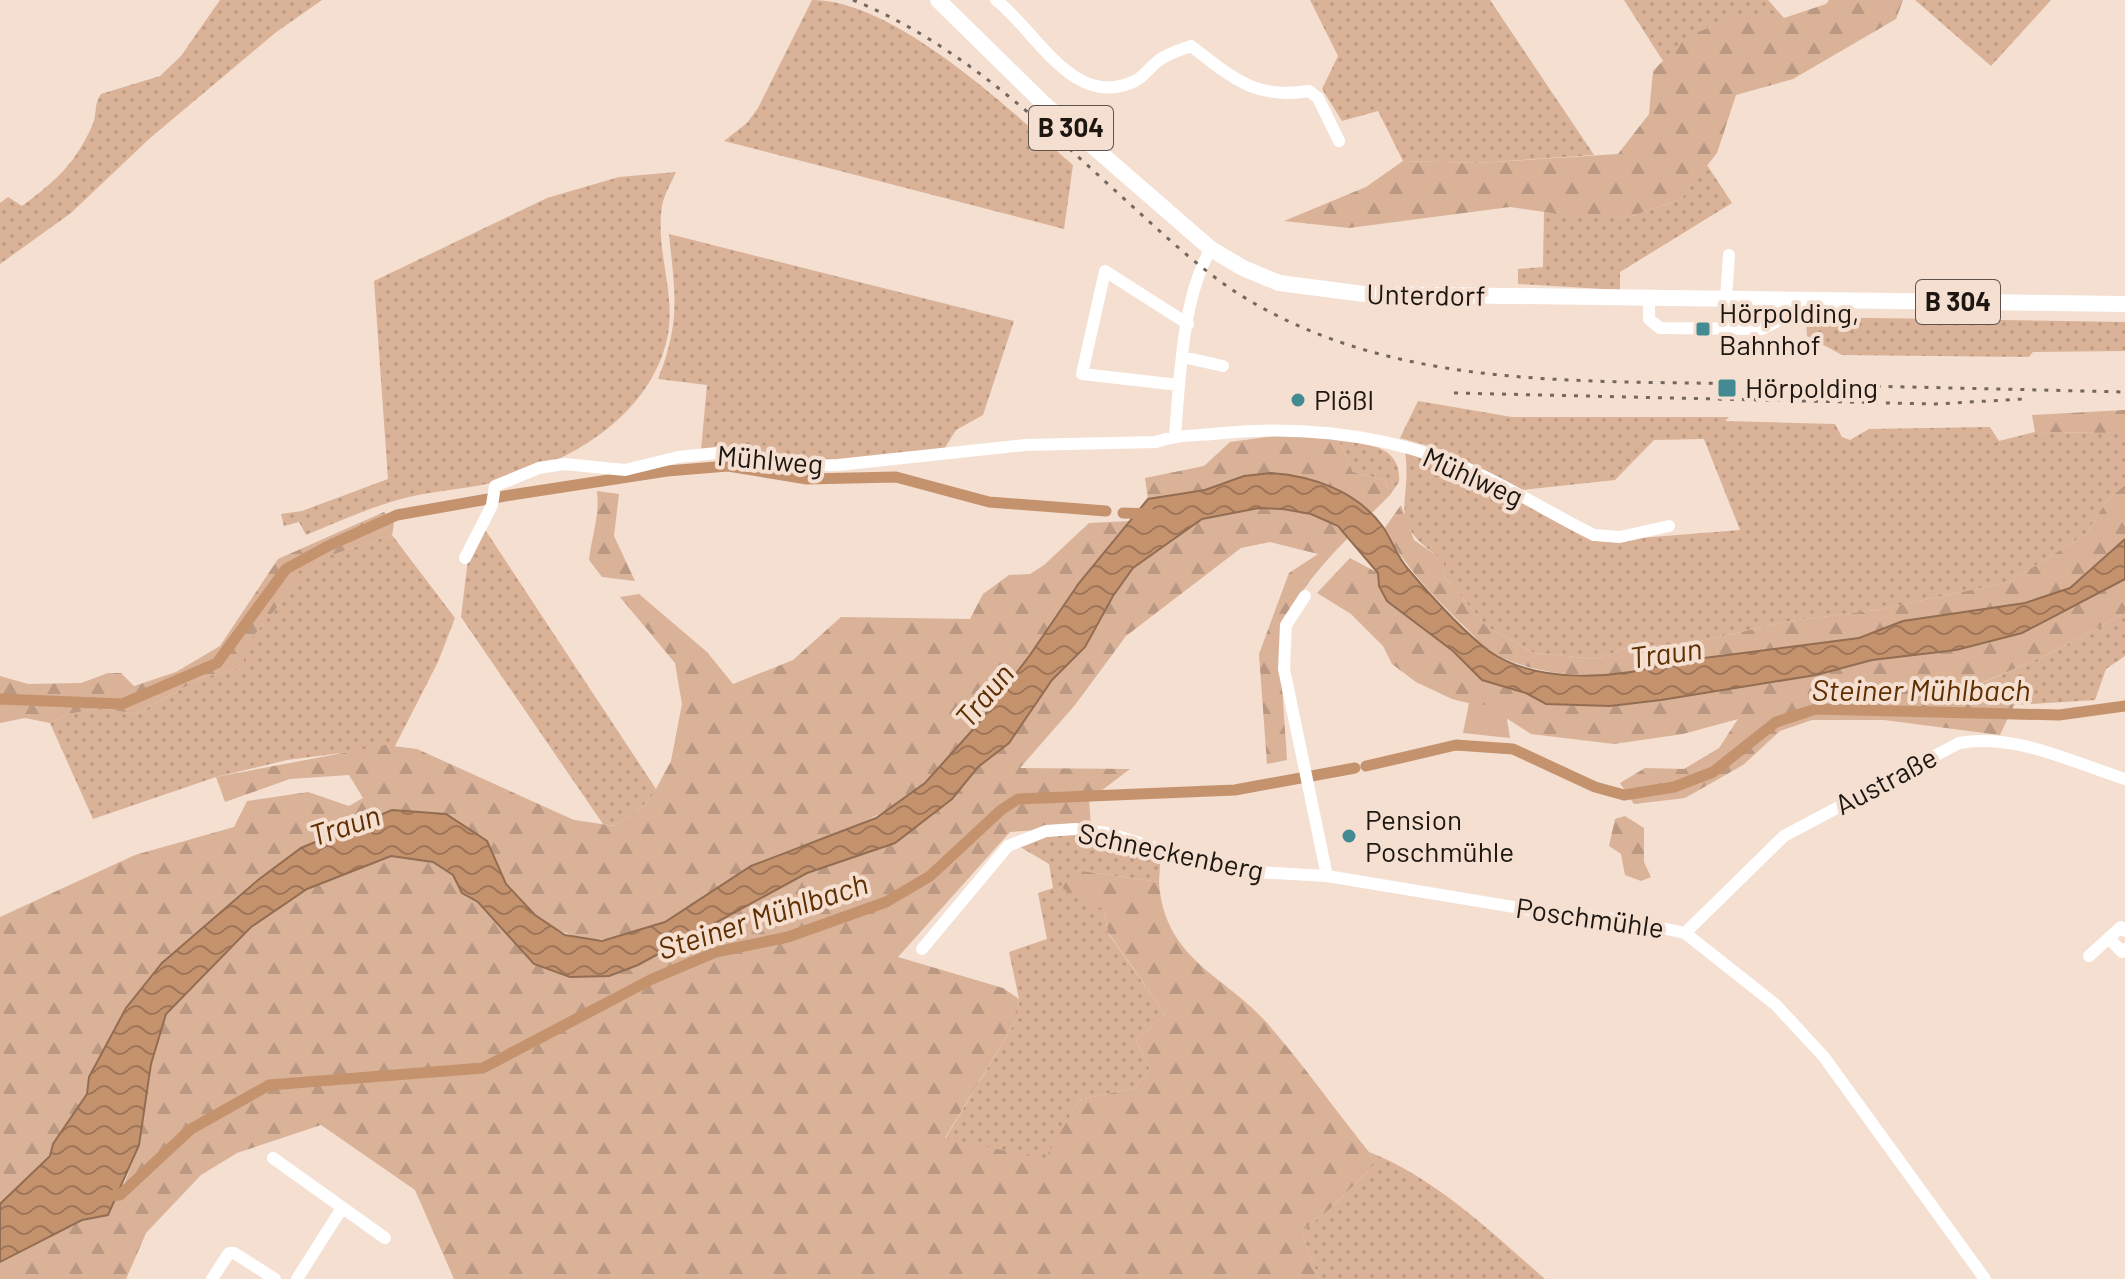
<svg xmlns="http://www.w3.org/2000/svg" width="2125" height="1279" font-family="Barlow,sans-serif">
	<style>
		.grass { fill: url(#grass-dots) }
		.forest { fill: url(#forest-firs) }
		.green { fill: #d9b298 }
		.water { fill: url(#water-waves); stroke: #936d52; stroke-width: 2 }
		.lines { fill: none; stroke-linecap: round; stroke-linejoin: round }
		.canal { stroke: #c5926e; stroke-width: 11 }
		.minor { stroke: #fff; stroke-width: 12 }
		.major { stroke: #fff; stroke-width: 16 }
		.rail { stroke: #73675e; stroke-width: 3; stroke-dasharray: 4 8; stroke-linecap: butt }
		.poi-dot { fill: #438a93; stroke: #f4dfd1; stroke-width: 3 }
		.labels { text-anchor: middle; stroke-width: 8; stroke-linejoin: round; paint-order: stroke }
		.shield { fill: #f4dfd1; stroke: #5e524b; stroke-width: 2 }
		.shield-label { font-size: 26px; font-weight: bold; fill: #1d1611 }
		.street-label { font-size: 28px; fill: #1d1611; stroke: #f4dfd1 }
		.poi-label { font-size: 28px; fill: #1d1611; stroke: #f4dfd1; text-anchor: start }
		.water-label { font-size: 30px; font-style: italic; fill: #5f2f01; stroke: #f4dfd1 }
	</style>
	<defs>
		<pattern id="grass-dots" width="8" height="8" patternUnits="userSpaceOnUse" patternTransform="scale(2)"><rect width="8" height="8" fill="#d9b298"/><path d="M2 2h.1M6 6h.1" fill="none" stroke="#ba9882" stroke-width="1.8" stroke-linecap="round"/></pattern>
		<pattern id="forest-firs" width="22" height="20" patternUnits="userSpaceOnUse" patternTransform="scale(2)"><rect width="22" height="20" fill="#d9b298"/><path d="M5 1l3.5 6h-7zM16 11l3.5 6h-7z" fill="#ba9882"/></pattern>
		<pattern id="water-waves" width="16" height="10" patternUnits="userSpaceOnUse" patternTransform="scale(2)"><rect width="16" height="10" fill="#c5926e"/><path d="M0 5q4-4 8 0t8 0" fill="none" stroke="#9f7659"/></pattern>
	</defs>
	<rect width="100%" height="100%" fill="#f4dfd1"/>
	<!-- grass -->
	<path class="grass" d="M220,0H322L275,33L149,139L71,213L0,264V203L8,197L22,206C57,180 75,164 93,124C97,113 94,103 101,94L160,76L181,56Z
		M812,0C896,0 1012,112 1073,165L1064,229L724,141L747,123L758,108Z
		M1310,0H1490L1594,155L1478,163L1403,161L1378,111L1342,121L1322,89L1338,56Z
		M1624,0H1768L1784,18C1728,18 1704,19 1663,61Z
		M1915,0H2051L1991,66Z
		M1707,165L1732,203L1620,272V290L1518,284V269L1543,267L1544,212L1629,217L1681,199Z
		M676,172C671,183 664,195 662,206C655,251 677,295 667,339C649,418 566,465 492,483C461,490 428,491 397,500C366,509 335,523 306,535L299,522L284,526L281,514L302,511L388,479L374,281L547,198L619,177Z
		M669,234L1014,321L983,415L956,430L943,451L823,462L701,450L707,385L658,379C681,322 675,293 669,234Z
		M1806,317L2125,322V351L2033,352L2029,357L1842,355L1807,336Z
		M1418,401L1512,417H1729L1725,421L1835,424L1842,437L1850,440L1869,429L1990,427L1999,441L2035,432L2125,433V485L2107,500L2086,534L2009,582L1876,610L1790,621L1673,647L1637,644L1596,659L1534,653L1486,626L1444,576L1443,560C1383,519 1413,509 1405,451L1442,460L1602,541L1740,530L1704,439L1654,440L1615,480L1521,490L1443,450L1400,438Z
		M1338,439C1366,444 1402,445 1399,482L1390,495L1385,480L1353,472Z
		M484,528L656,789L650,800L615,826L603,824L461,617L468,559Z
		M392,535L455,618L438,662L395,746L287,760L216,777L93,819L50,723L68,714L101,708L136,714L201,678L243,667V647L290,592L298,571L318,559Z
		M2125,613V656L2106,669L2095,700L2014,705L1952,696L2049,654Z
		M1074,831L1161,852L1159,882L1075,870L1104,910L1108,933L1165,1014L1136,1041L1150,1069L1135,1088L1079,1100L1045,1160L945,1139L1017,1019L1019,999L1009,952L1047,939L1038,893L1053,888L1049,864L1015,844Z
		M1369,1152C1436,1178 1492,1233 1545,1279H1319L1301,1232L1330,1209L1374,1165Z"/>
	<!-- forest -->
	<path class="forest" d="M1829,0H1903L1896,19L1793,79L1736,95L1717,153L1681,199L1629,217L1572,216L1510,207L1349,228L1284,221L1366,187L1403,161L1478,163L1618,154L1649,114L1653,71L1685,38L1729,18H1784L1826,4Z
		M2125,410V433H2116L2035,432L2032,415Z
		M1282,435L1338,439L1353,472L1385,480L1390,495L1372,513L1352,498L1243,476L1205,490L1148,499L1145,478L1204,466L1230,442Z
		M2125,485V539L2070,588L2025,603L1903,621L1859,638L1673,662C1617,680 1545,681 1493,653C1483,647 1474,636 1466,628C1432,595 1407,569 1384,529L1401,505L1414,540L1443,560L1444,576L1486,626L1534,653L1596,659L1637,644L1673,647L1790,621L1876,610L2009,582L2086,534L2107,500Z
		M597,491L619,494L614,536L635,581L602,577L589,560C592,535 600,515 597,491Z
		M1259,508C1292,509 1325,513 1349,537C1326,560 1300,590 1285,619C1276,638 1286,734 1287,760L1267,764L1259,654L1289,573L1318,554L1270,542L1241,548L1126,636L1075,705L1020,768L1130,769L1089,800L1091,826L1010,832L898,957L1003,988L1019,999L1017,1019L945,1138L1045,1159L1079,1100L1135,1088L1150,1069L1136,1041L1165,1014L1108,932L1104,910L1060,887L1075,870L1159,882C1164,960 1225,975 1267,1023C1303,1064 1335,1110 1369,1152L1374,1165L1330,1209L1301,1232L1319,1279H454L415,1190L321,1125L237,1153L201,1175L146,1233L126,1279H0V1262L82,1220L101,1217L120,1195L139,1145L151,1064L166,1014L251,927L307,889L391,856L434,862L453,875L462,893L478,902L534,964L570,977L609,976L638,965L807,873L895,843L952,799L978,767L1009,743L1052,680L1085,647L1113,596L1133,568L1202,519Z
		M384,512L394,524L392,535L319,559L299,571L290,592L244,647V667L201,678L136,714L101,708L68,714L50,723L25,718L0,723V676L28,684L81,683L108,673H121L134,686L176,672L220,646L278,559Z
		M1131,521C1113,542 1093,563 1077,586C1030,653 986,727 926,782C878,826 815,837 758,863C725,878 698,904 666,921C606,955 547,941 507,885C498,873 493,855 487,841L392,810L258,880L162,963L126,1008L89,1077L87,1094L53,1144L50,1156L0,1204V917L135,855L234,827L247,801L308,792L349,806L363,798L349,775L290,779L225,802L216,777L385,745L417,749L574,820L615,826L650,800L671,761L682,704L675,663L620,597L639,594L707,652L733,684L793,660L841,617L970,619L983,594L1009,575L1030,574L1044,565L1089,523Z
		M1350,558L1378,573L1379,586L1387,601L1453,651L1482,680L1526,693L1546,704L1610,706L1816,675L1872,660L1956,650L2022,633L2125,579V613L2049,654L1953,695L2014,705L2000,735L1884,720H1812L1780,731L1743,765L1685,798L1634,804L1620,783L1645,768L1684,769L1719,748L1738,719L1683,734L1614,744L1531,734L1492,709L1452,699L1416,682L1392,664L1383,646L1351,614L1317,593Z
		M1625,816L1644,828V862L1651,877L1641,881L1625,875L1621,854L1609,846L1615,819Z"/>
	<!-- green -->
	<path class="green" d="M1469,703L1505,707L1510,738L1463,733Z"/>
	<!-- water -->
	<path class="water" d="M1271,473C1313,476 1357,491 1383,527C1392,540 1397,557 1408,569C1431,596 1460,629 1489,651C1537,685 1620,679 1673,662L1859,638L1903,621L2025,603L2070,588L2125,539V579L2022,633L1956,650L1872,660L1816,675L1661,700L1610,706L1546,704L1526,693L1482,680L1453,651L1387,601L1379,586L1378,573L1338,526L1311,514L1283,509L1259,508L1202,519L1133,568L1113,596L1085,647L1052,680L1009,743L978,767L952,799L895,843L807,873L638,965L609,976L570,977L534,964L478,902L462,893L453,875L433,862L391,856L307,889L251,927L166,1014L151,1064L139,1145L108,1215L82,1220L0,1262V1204L50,1156L53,1144L87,1094L89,1077L126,1008L162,963L258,880L301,848L392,810L446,814L487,841L506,884L535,915L565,935L602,941L665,922L751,866L876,818L925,783L977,725L1030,655L1079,583L1148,499L1205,490L1244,476Z"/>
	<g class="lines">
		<!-- canal -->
		<path class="canal" d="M1123,513L1151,514
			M0,699L122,704L217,663L286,569L328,546L397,515L511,495L667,471L728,466L807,479L896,477L989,502L1106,511
			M1366,766L1456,745L1513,749L1595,787L1624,795L1674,787L1713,772L1776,722L1816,709L2059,715L2125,706
			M105,1196L120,1195L191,1129L269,1085L483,1068L652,979L716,952L788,937L886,902L930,876L1001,810L1018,799L1235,790L1355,768"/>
		<!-- minor -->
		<path class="minor" d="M996,0C1036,30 1073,111 1135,81C1144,77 1150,67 1158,61C1168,53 1180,50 1191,46C1232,77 1254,100 1309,91L1318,98L1339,141
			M1649,298V319L1660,328L1762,329L1791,314L1792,300
			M1726,298L1729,255
			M1183,357L1223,366
			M1179,385L1082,374L1105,271L1188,324
			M1175,435C1180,378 1182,297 1211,249
			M465,558L492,505L495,486L539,468L564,464L625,470L678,457L717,453L784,466L838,465L1025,445L1156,442C1178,434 1199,436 1222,433C1292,426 1367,433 1435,456C1490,474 1541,509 1594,535L1620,537L1669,526
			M1305,596L1286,625L1284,669L1327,876
			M1685,933L1784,836L1959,743C2015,733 2072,762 2125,779
			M2109,938L2122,952L2125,949
			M922,949L1008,846L1046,831L1075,829L1108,833L1183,857L1256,872L1327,876L1550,913L1624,920L1685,933L1776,1005L1824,1057L1985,1279
			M2089,956L2121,927L2125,931
			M273,1158L385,1238
			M212,1279L229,1253H234L275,1279
			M297,1279L342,1208"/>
		<!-- major -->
		<path class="major" d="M938,0L1043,103L1211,249L1243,268L1279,283L1364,294L2125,304"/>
		<!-- rail -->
		<path class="rail" d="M853,0C963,45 1045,127 1132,206C1164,235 1197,266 1234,291C1387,390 1573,380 1748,384C1874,386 1999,389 2125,392
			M1454,393L1935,404L2024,399"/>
	</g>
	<!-- markers -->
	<g class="poi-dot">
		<rect x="1695" y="321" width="16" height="16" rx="4"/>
		<rect x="1717" y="378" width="20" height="20" rx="4"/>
		<circle cx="1298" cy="400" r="8"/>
		<circle cx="1349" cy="836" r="8"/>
	</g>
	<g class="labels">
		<!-- shield labels -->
		<g class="shield">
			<rect x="1029" y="106" width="84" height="44" rx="6"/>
			<rect x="1916" y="280" width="84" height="44" rx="6"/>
		</g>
		<g class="shield-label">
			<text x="1071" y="137">B 304</text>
			<text x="1958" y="311">B 304</text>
		</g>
		<!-- street labels -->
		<g class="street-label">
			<text transform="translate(1426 295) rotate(1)" y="10">Unterdorf</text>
			<text transform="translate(770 460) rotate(5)" y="10">Mühlweg</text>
			<text transform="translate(1473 477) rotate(24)" y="10">Mühlweg</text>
			<text transform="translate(1886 781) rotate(-28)" y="10">Austraße</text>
			<text transform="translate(1171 852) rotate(12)" y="10">Schneckenberg</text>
			<text transform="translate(1590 918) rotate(8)" y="10">Poschmühle</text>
		</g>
		<!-- poi labels -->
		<g class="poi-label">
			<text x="1719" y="323">Hörpolding,<tspan x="1719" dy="32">Bahnhof</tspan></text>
			<text x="1745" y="398">Hörpolding</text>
			<text x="1314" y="410">Plößl</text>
			<text x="1365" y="830">Pension<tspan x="1365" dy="32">Poschmühle</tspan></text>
		</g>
		<!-- water labels -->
		<g class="water-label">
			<text transform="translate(1666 654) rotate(-8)" y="10">Traun</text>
			<text x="1921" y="701">Steiner Mühlbach</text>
			<text transform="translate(985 696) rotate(-50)" y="10">Traun</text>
			<text transform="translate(345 826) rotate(-18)" y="10">Traun</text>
			<text transform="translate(763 917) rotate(-18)" y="10">Steiner Mühlbach</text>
		</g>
	</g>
</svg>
